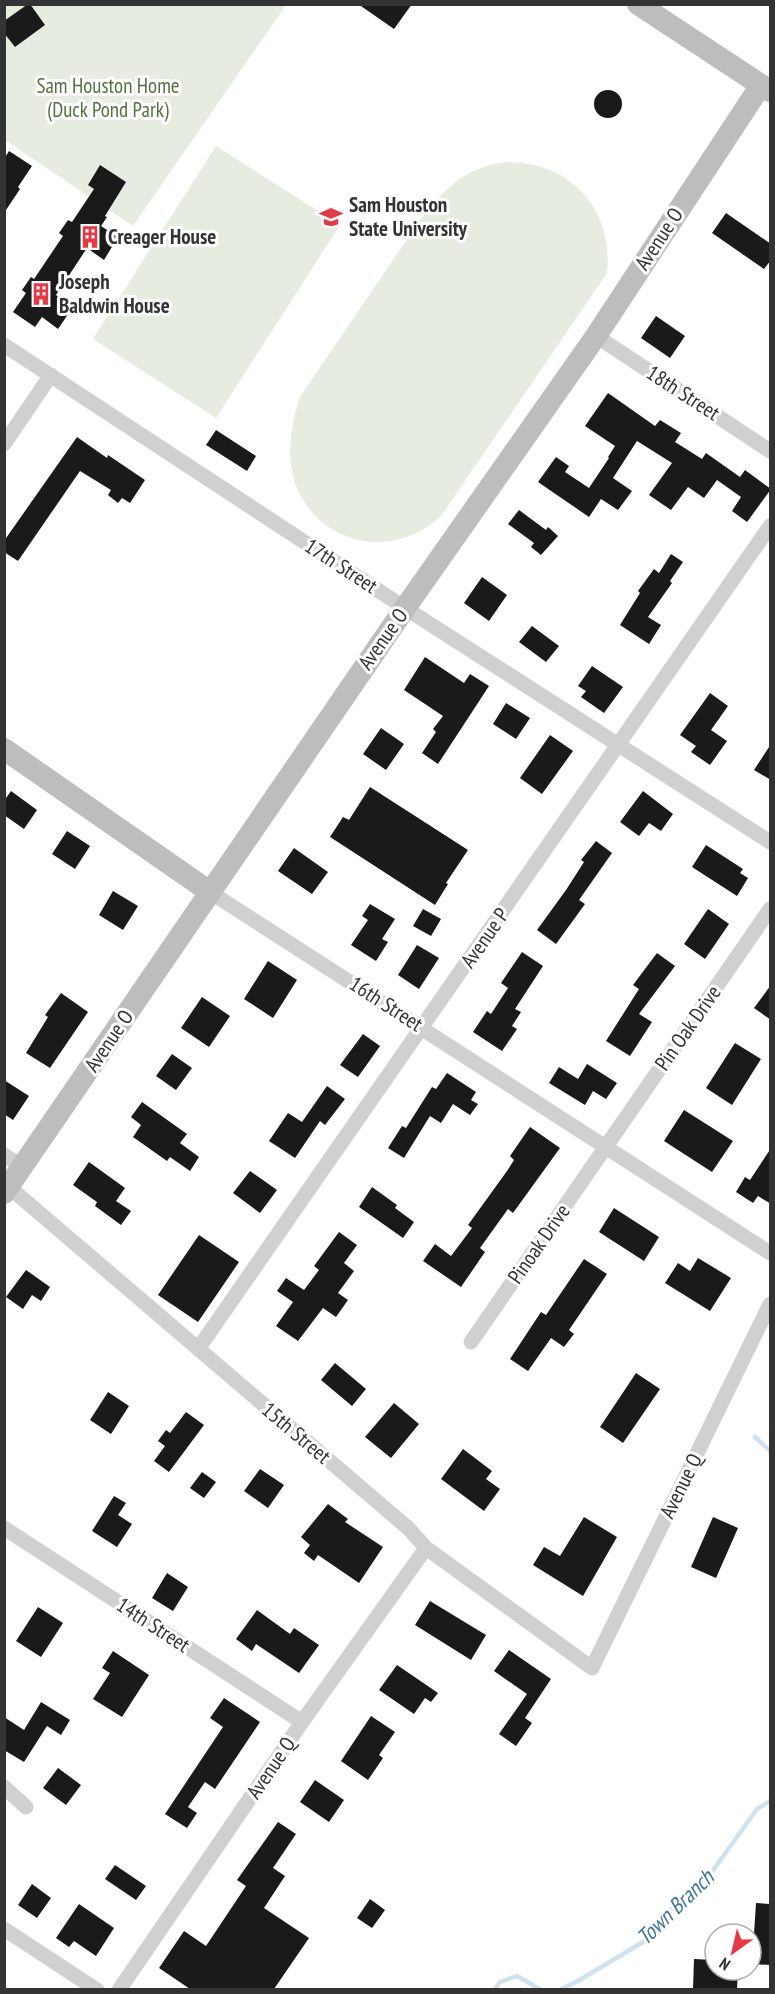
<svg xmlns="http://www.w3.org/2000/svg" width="775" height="1994" font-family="'PT Sans Narrow',sans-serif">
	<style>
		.green { fill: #e6ecdf }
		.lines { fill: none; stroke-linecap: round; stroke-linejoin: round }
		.stream { stroke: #cfe2ee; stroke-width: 4.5 }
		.building { fill: #1a1a1a }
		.street { stroke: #d0d0d0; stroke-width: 15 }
		.secondary { stroke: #bdbdbd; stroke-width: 22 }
		.labels { text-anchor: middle; stroke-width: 6; stroke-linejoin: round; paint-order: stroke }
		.park-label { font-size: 21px; fill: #56703f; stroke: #fff }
		.poi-label { font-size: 21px; font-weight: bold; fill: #333; stroke: #fff; text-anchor: start }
		.street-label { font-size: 21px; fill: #333; stroke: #fff }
		.water-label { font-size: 22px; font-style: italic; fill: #3f7597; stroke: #fff }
	</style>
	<rect width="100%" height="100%" fill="#fff"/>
	<!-- green -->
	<path class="green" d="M4,5H286L133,226L5,140Z
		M216,146L340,225L216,418L93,339Z
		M507,162C571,162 614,210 607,273L441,516C393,561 318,546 295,483C286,457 291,423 300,397L420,220C446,188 464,167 507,162Z"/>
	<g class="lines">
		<!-- stream -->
		<path class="stream" d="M755,1437L770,1451
			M494,1990L500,1982L517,1976L541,1990
			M559,1990L578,1981L643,1942L662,1917L709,1876L757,1809L770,1801"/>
	</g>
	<!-- building -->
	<path class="building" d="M28,4H30L45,25L15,47L4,33V21Z
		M358,4H412L394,29Z
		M594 104a14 14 0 1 1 28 0a14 14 0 1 1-28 0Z
		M9,151L32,166L18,187L20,189L4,213V159Z
		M100,165L126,182L105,216L107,217L101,226L118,237L104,260L87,248L56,295L73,307L58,329L42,317L35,327L13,312L26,293L22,290L31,277L34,279L63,236L59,233L68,220L72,222L94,189L88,185Z
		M726,213L771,244V260L764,269L712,233Z
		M656,316L685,336L670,358L641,338Z
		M608,393L655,426L660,420L681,433L675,442L702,459L706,453L740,477L745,470L771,489L747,522L732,511L741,497L717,480L704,498L688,487L671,510L649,495L672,463L637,441L613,478L632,491L618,510L601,499L589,517L538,482L556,457L569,466L565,472L589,488L609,458L608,457L615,446L585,426Z
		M216,430L256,456L247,471L206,445Z
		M77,437L107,458L108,455L145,480L130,503L122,498L118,503L108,495L111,490L80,471L18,561L4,552V541Z
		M519,510L546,530L548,527L558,536L541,555L531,547L534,543L508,524Z
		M671,554L683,562L670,581L672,583L648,617L661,625L649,644L620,625L640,593L638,591L654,569L659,573Z
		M482,577L507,595L489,621L464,603Z
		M532,626L559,646L546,662L519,642Z
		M425,657L464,683L470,674L489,686L438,764L422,753L436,732L433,729L443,716L404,690Z
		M592,666L623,687L604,713L581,697L586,691L578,686Z
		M710,693L728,706L711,730L727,741L710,765L691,752L696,746L680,735Z
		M506,703L530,718L516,739L493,724Z
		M381,728L404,744L386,770L363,754Z
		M550,735L573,751L542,794L520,778Z
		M771,744V780L754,770Z
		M370,787L468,850L446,883L448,884L435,905L330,837L343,817L349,820Z
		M11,791L37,810L24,829L4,815V801Z
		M643,791L673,814L661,831L649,823L639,836L620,822Z
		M67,831L90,846L75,869L52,854Z
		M596,841L612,853L579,900L585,904L556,944L537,930L566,890L584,862L581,860Z
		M706,845L743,869L740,873L748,878L737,896L692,867Z
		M294,848L328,872L312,894L278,871Z
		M113,891L138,906L123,930L99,915Z
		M370,904L395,919L382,939L388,942L376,961L351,945L368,920L362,916Z
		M423,909L441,919L431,936L413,926Z
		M708,909L729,924L705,959L684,944Z
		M417,945L439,958L419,989L398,975Z
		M522,952L543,966L515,1009L521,1012L512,1026L517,1029L502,1051L473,1032L487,1011L491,1014L508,988L501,983Z
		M657,953L675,966L639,1014L652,1022L630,1056L606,1041L639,989L633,985Z
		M268,961L297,980L273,1018L244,999Z
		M771,985V1020L754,1008Z
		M61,993L88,1012L50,1068L26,1053L48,1017L45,1015Z
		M202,997L230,1016L209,1047L181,1028Z
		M363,1034L380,1046L358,1077L340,1065Z
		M735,1043L761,1059L732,1105L706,1088Z
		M172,1054L192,1068L176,1090L156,1076Z
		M587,1064L617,1083L606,1099L593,1091L585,1105L549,1083L559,1067L578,1079Z
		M447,1073L476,1092L471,1100L478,1104L470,1115L453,1104L441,1123L430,1116L404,1158L388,1148L402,1126L406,1128L432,1087L436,1089Z
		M4,1080L29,1096L13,1120L4,1114Z
		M327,1086L345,1099L325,1125L320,1121L295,1158L269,1141L288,1113L302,1122Z
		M142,1102L187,1134L180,1143L199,1157L190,1171L170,1157L167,1161L133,1137L141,1125L131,1117Z
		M684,1110L733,1141L712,1172L664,1141Z
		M530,1127L560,1148L513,1213L508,1209L480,1248L485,1252L461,1287L423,1261L435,1244L451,1256L472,1228L468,1225L507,1171L514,1160L510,1156Z
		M771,1148V1204L758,1196L753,1203L736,1192L745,1177L750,1180Z
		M89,1162L125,1188L116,1201L131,1211L121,1225L95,1206L97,1202L73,1185Z
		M250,1171L277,1190L260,1213L233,1193Z
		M372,1187L397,1205L395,1208L414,1222L403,1238L359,1207Z
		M614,1208L659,1237L644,1261L599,1232Z
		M339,1232L357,1245L344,1263L354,1271L338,1293L348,1300L336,1317L323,1308L298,1341L276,1326L293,1302L277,1291L286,1278L304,1290L319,1270L314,1266Z
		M199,1235L239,1262L198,1322L158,1295Z
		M698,1258L731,1278L710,1311L665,1283L678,1263L690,1271Z
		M584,1259L607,1274L569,1330L574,1334L564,1347L551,1338L528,1371L510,1359L541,1312L546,1315Z
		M26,1270L50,1287L41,1301L32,1295L23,1309L6,1297Z
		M335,1363L366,1389L352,1406L321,1380Z
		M636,1373L660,1389L623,1443L600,1427Z
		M108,1392L129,1406L111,1434L90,1420Z
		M394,1403L419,1424L391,1458L365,1437Z
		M186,1412L204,1425L169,1472L154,1461L165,1446L158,1441L166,1430L170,1433Z
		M463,1449L492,1471L486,1479L500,1489L484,1511L441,1479Z
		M260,1469L284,1485L268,1508L244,1491Z
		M202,1472L216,1482L204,1498L190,1488Z
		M114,1496L126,1503L118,1515L132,1524L117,1547L92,1531Z
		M328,1504L348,1519L345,1522L383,1547L359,1583L318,1555L314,1561L304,1553L310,1545L301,1537Z
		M584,1517L617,1537L583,1596L533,1565L544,1547L560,1556Z
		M713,1517L738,1528L716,1578L691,1567Z
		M167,1573L188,1587L173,1611L152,1598Z
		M430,1601L486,1635L471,1660L415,1625Z
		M38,1607L63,1623L41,1657L16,1641Z
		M257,1610L290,1634L294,1628L319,1645L299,1673L256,1644L252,1651L236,1639Z
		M509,1650L551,1679L525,1718L532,1723L516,1746L499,1734L527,1694L494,1671Z
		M113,1651L149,1675L122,1717L93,1699L110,1673L102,1668Z
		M397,1665L438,1693L431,1702L425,1698L414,1714L379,1690Z
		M224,1698L260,1722L215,1789L205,1782L188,1807L197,1813L187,1828L165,1814L223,1727L210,1718Z
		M41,1702L70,1720L61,1735L47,1726L24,1762L4,1750V1717L24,1730Z
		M371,1716L395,1732L379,1755L383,1758L368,1780L341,1761Z
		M58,1768L81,1785L66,1805L43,1788Z
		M315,1780L344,1800L329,1822L300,1802Z
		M278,1822L296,1834L273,1868L285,1876L264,1908L309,1938L274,1989H190L159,1968L184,1931L206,1946L246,1886L237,1880Z
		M115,1865L146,1886L136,1900L105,1879Z
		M32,1884L51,1898L37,1918L18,1905Z
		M370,1899L385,1910L372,1928L357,1918Z
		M756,1903L771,1904V1965L752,1964Z
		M79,1904L114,1928L96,1956L74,1941L69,1947L56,1938Z
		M694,1959L715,1960V1970H738L737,1989H693Z"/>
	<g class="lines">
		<!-- street -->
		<path class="street" d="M596,336L770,451
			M4,345L405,608L770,842
			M4,444L51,375
			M210,892L770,1253
			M4,1155L23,1167
			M9,1187L408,1528L426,1548L592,1668L770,1304
			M471,1342L770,909
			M198,1349L770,526
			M4,1528L302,1722
			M4,1787L26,1807
			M4,1929L97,1990
			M119,1990L302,1722L426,1548"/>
		<!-- secondary -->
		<path class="secondary" d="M638,4L770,91
			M4,749L210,892
			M4,1193L405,608L596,336L761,85"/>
	</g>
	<!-- icons -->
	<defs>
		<g id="university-bare" transform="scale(1.8)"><path d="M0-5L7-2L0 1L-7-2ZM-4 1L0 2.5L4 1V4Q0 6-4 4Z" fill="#e63946" stroke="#fff" stroke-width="2.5" paint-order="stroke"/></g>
		<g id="building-bare" transform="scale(1.8)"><path d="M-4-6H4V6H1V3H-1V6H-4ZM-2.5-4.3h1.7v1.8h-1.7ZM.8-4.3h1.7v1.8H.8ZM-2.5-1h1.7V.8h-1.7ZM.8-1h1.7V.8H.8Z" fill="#e63946" stroke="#fff" stroke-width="2.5" paint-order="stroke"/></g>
	</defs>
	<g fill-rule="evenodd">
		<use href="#university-bare" x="331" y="217"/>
		<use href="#building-bare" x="90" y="237"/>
		<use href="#building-bare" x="41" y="294"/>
	</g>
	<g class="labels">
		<!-- park labels -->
		<g class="park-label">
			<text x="108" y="93">Sam Houston Home<tspan x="108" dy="24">(Duck Pond Park)</tspan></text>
		</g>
		<!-- poi labels -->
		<g class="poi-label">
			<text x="349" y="212">Sam Houston<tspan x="349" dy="24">State University</tspan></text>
			<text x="108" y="244">Creager House</text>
			<text x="59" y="289">Joseph<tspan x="59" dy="24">Baldwin House</tspan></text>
		</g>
		<!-- street labels -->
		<g class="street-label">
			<text transform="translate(659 239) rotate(-57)" y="7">Avenue O</text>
			<text transform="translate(683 393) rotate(33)" y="7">18th Street</text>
			<text transform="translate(341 566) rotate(33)" y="7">17th Street</text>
			<text transform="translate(383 639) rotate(-55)" y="7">Avenue O</text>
			<text transform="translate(485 938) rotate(-55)" y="7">Avenue P</text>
			<text transform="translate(386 1004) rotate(33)" y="7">16th Street</text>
			<text transform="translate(688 1028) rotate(-55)" y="7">Pin Oak Drive</text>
			<text transform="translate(109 1041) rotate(-56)" y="7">Avenue O</text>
			<text transform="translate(539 1244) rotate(-55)" y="7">Pinoak Drive</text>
			<text transform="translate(296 1433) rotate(40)" y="7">15th Street</text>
			<text transform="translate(681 1486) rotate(-64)" y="7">Avenue Q</text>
			<text transform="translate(153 1625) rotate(33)" y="7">14th Street</text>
			<text transform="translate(271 1768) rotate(-56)" y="7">Avenue Q</text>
		</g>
		<!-- water labels -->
		<g class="water-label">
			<text transform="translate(675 1907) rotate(-44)" y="8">Town Branch</text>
		</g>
	</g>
	<!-- border -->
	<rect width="775" height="1994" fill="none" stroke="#333333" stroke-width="12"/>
	<!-- north arrow -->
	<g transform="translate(733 1952) rotate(214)"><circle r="28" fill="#ffffff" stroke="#adadad" stroke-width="1.5"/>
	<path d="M0-4.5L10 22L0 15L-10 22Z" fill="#e63946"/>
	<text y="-9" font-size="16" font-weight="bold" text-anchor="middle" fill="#333333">N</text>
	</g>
</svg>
